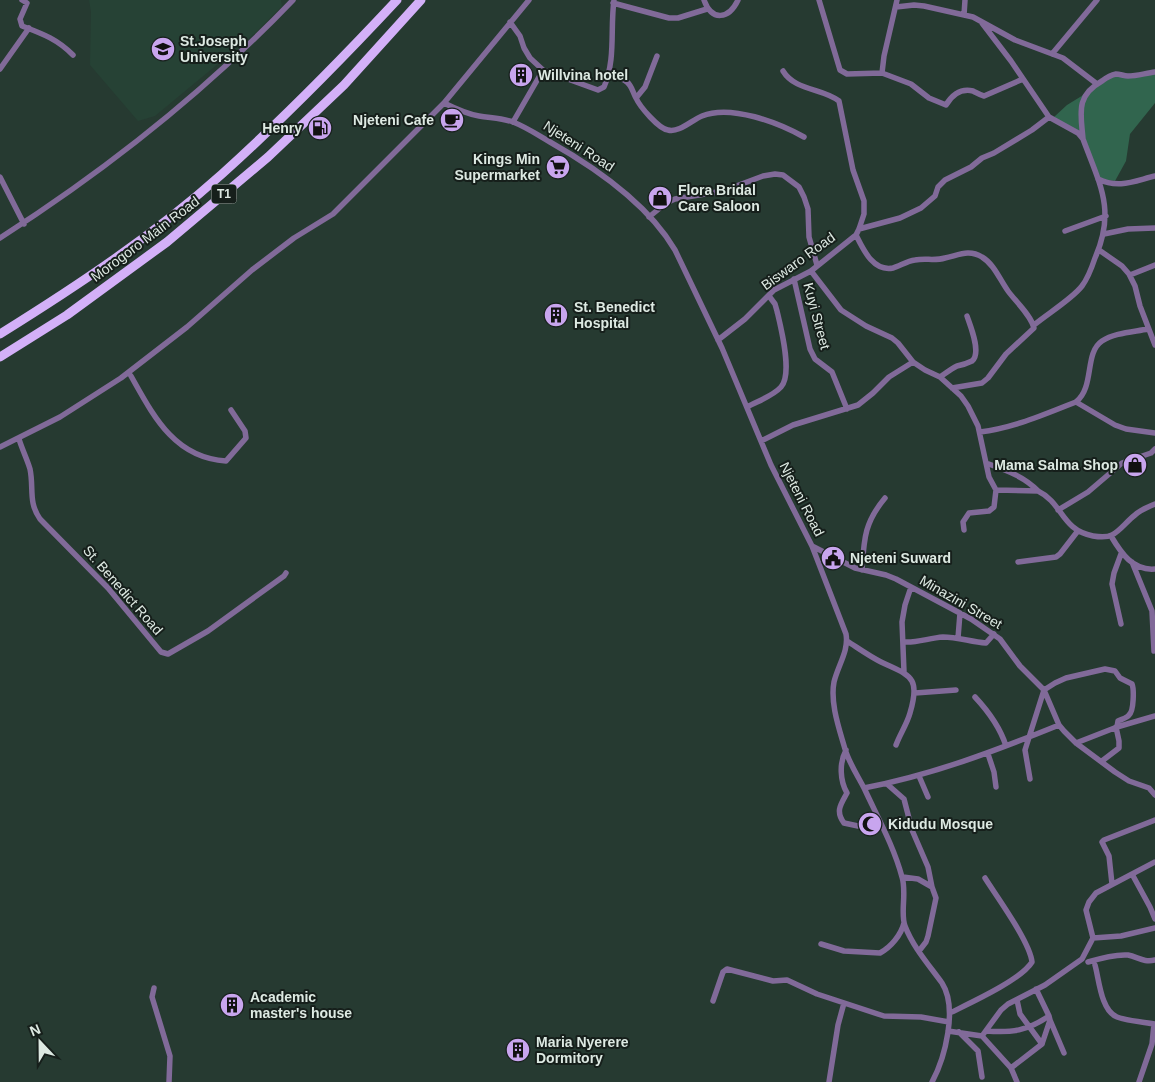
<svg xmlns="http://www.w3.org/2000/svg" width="1155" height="1082" font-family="Arial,sans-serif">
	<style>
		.built { fill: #264235 }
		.green { fill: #31654e }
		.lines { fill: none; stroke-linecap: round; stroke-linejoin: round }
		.minor { stroke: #816a99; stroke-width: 5.5 }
		.trunk { stroke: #d3b0f8; stroke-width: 9 }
		.labels { text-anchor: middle; stroke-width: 4; stroke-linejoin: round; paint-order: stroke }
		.shield { fill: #161f1b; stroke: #a1aca6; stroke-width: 1 }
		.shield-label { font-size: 12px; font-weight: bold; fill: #dde9e2 }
		.poi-label { font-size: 14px; font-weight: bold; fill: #dde9e2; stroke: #161f1b; text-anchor: start }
		.street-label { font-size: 14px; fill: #dde9e2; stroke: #161f1b }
	</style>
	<rect width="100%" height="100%" fill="#263a31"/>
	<!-- built -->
	<path class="built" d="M89,0H281L282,6L254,34L155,116L138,121L90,65L91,12Z"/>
	<!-- green -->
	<path class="green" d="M1155,71V103L1130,134L1126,161L1115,181L1100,179L1083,135L1054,117L1067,105L1116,75Z"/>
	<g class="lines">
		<!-- minor -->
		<path class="minor" d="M22,0L27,3L20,19L22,26C43,34 57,39 73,55
			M704,0C712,22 729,19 738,0
			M819,0L840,70L847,74L882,73L911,84L929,98L946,105C952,95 960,88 973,91C977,93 980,95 984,96L1023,79
			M613,3L669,18H678L707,9
			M896,7L914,5L924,6L973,17L1015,40L1063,58L1097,84
			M964,15L965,0
			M510,22L520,36L524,48L530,58L543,70L598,90L604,87C616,59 610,30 614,0
			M982,23L1011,61L1049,117L1078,133L1083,139C1100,185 1116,210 1095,258C1092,267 1088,278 1082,286C1072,299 1047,314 1034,325
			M1052,54L1097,0
			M0,69L29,28
			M882,73L884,56L897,0
			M609,74C615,76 622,78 627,82C632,86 633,93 636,98C640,107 659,129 668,130C679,133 692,120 702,116C731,104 779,123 804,137
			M636,98L645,87L657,56
			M444,103C456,109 467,114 479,116C491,118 502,118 513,122C526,127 538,135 550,142C596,168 648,204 675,250L722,348L771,465L812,546L846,634C849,651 838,665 834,682C830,703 839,728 845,749C849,763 858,776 865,790C878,818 894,847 902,877C907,893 900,913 905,926C913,947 929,965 942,983C958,1008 945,1058 932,1082
			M513,122L543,70
			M1083,139C1081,114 1075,96 1102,81C1106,78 1111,75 1116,74C1120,74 1124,76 1128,76C1137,76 1146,73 1155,72
			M0,177L24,224
			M1098,179C1119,189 1134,181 1155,176
			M649,217L666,203L675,199L723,191L763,176L775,174L783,175L799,187L804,197L808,209L809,237L817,265
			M859,229L900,218L921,208L935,196L938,187L945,180L971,167L982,158L994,153L1032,130L1049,117
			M1065,231L1106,216
			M1104,234L1128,229L1155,228
			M856,235C863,249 873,272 893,268C900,266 907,261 915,260C925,258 935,261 945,258C959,255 969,249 982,257C994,264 1000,280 1008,291C1016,302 1031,315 1034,328L1006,354L988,378L982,383L952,388
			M0,238C106,170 206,91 293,0
			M1099,250L1122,266L1129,274L1135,286L1140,306L1155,345
			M811,271L841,310L866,326L892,338L898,343L913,362L925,370L940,377L961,396L968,406L978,426L989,477L996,490L1038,491C1063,503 1061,530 1093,536C1099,537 1106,538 1112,535C1120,531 1127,521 1135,515C1140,510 1148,507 1155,504
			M1130,275L1155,265
			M794,279L810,349L815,359L832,372L847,409
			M718,340L745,319L774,290L811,271L856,235L859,229L864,214V201L853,170L839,101C823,88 795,91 783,71
			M131,376C153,415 174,458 226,461L246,438L245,431L231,410
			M940,377C946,373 951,369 957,366C962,365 968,363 972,361C982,353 970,325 967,316
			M1076,402L1115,425L1126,429L1155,433
			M747,407C758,401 773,396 781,387C793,374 781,328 777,311L775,304L769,296
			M980,432C1014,428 1045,414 1076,402C1095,387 1084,353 1102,341C1114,333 1133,332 1148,329
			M19,439C22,449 27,459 30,469C34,488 28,502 40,519L108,588L161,652L168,654L208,631L284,576L286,573
			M761,441L793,425L858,405L873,393L889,377L913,362
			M0,447L60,417L121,378L187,327L252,270L294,238L333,214L444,103L529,0
			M986,463C1005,470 1024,476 1038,491
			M1058,510L1088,492L1122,463L1151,453L1155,449
			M964,530L963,522L969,513L989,511L994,507L996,490
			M1111,536C1121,553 1133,571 1155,569
			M812,546L855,568L886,575L896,579L971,619L1000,639L1020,666L1044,690L1059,725L1064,731L1076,743L1115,772L1129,781L1149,788L1155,795
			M1018,562L1056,557L1060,554L1077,532
			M1132,562L1152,611L1154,651
			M862,570C864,540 864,523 885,498
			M1121,624L1112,584L1114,573L1121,554
			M958,638L960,613
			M847,641C858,648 869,656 881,662C910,676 921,676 910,713C907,724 900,734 896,745
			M904,642C917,643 929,638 943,637C958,637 971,642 986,643L994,634
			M904,672L902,622L905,605L911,587
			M915,693L956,690
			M975,697C989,712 1000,727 1006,746
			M1076,743L1117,727L1155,716
			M846,750C839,763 840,781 847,793C841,804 835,811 844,823L858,826
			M988,754L994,772L996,787
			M1102,761L1119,748V741L1116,727
			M919,776L928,797
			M1030,779L1025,750L1044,690L1055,683L1066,678L1105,669L1115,671L1120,678L1132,684C1134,689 1134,711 1129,715C1127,718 1122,719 1118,721L1117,727
			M887,784L904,799L912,830L928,867L932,887L936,898L928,936L926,942L919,951
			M864,788C932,775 995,751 1059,725
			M1132,874L1150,907L1155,919
			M903,877L918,879L932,887
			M1112,884L1109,856L1102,842L1104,840L1155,820
			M1093,938L1121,936L1155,928
			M821,944L844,951L880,953C891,947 901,935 904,923
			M1088,962C1101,958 1115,954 1128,955C1138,957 1144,963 1155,960
			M1095,965C1099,979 1101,1011 1117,1017C1128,1021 1143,1022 1155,1024
			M154,988L152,997L170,1056L169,1082
			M1017,1000L1020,1014L1042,1044
			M713,1001L723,972L727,969L773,981L787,980L817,994L884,1016L921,1017L949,1022
			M950,1013C970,1003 1021,980 1032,962C1030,942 997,897 985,878
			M1050,1020L1064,1053
			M948,1031L982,1036L1011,1068L1017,1082
			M986,1031C1012,1033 1027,1031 1049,1016
			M959,1032L978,1051L982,1077
			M982,1036L1001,1010L1008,1004L1045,985L1082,959L1093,938L1086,910L1089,902L1096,893L1155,862
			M1011,1068L1042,1044L1050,1020L1049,1016L1036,989
			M829,1082L838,1025L844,1003
			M1139,1082L1152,1044L1154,1024"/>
		<!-- trunk -->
		<path class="trunk" d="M0,334C77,286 154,235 222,174C283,119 341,60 397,0
			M0,357L67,315L167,242L268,157L344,85L421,0"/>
	</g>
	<!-- icons -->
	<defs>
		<g id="university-disc" transform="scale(1.25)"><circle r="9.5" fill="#c8a5ee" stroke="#161f1b"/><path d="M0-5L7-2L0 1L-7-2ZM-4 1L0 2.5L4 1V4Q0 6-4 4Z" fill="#111"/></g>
		<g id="building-disc" transform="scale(1.25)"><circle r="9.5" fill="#c8a5ee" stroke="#161f1b"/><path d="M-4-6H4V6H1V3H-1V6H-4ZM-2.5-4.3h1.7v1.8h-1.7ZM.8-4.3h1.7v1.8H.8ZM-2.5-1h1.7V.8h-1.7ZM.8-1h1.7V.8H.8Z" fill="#111"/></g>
		<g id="cafe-disc" transform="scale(1.25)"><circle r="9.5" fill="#c8a5ee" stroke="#161f1b"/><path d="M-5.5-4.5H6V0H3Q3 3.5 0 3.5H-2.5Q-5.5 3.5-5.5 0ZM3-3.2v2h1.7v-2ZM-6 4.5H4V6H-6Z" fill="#111"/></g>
		<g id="fuel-disc" transform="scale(1.25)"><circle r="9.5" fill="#c8a5ee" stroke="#161f1b"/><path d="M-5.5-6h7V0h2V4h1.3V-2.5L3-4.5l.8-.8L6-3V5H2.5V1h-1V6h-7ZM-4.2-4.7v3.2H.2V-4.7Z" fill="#111"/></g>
		<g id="supermarket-disc" transform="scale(1.25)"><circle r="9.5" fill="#c8a5ee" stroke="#161f1b"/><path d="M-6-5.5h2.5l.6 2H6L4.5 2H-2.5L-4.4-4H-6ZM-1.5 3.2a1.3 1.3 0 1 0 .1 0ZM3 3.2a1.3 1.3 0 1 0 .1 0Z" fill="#111"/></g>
		<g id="shop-disc" transform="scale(1.25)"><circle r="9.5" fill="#c8a5ee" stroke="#161f1b"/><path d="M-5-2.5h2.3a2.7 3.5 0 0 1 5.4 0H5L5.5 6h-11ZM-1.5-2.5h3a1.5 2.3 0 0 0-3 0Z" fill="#111"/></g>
		<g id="civic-disc" transform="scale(1.25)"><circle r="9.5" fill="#c8a5ee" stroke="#161f1b"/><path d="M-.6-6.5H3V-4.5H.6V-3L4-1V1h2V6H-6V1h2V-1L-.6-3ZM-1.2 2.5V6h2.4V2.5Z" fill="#111"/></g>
		<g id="mosque-disc" transform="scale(1.25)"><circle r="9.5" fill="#c8a5ee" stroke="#161f1b"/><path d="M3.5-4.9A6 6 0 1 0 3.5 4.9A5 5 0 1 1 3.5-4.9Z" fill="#111"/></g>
	</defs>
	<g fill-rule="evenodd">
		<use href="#university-disc" x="163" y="49"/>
		<use href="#building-disc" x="521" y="75"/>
		<use href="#cafe-disc" x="452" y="120"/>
		<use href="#fuel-disc" x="320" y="128"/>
		<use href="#supermarket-disc" x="558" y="167"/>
		<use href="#shop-disc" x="660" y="198"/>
		<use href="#building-disc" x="556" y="315"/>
		<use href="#shop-disc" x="1135" y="465"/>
		<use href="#civic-disc" x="833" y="558"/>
		<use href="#mosque-disc" x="870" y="824"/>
		<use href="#building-disc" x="232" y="1005"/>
		<use href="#building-disc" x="518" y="1050"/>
	</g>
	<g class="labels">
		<!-- shield labels -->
		<rect class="shield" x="211.5" y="184.5" width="25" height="19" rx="4"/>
		<g class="shield-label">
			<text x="224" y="198">T1</text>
		</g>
		<!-- poi labels -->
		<g class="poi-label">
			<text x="180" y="46">St.Joseph<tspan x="180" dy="16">University</tspan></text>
			<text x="538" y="80">Willvina hotel</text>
			<text x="434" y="125" text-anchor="end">Njeteni Cafe</text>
			<text x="302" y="133" text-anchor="end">Henry</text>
			<text x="540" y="164" text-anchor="end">Kings Min<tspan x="540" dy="16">Supermarket</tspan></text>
			<text x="678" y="195">Flora Bridal<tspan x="678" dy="16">Care Saloon</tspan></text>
			<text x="574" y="312">St. Benedict<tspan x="574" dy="16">Hospital</tspan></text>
			<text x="1118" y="470" text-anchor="end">Mama Salma Shop</text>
			<text x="850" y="563">Njeteni Suward</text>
			<text x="888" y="829">Kidudu Mosque</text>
			<text x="250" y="1002">Academic<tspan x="250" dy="16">master's house</tspan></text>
			<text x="536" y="1047">Maria Nyerere<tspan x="536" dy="16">Dormitory</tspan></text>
		</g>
		<!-- street labels -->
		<g class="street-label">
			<text transform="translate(579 146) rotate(33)" y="5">Njeteni Road</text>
			<text transform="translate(145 239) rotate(-37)" y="5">Morogoro Main Road</text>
			<text transform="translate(798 261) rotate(-36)" y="5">Biswaro Road</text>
			<text transform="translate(817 316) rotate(75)" y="5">Kuyi Street</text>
			<text transform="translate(802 499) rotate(63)" y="5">Njeteni Road</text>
			<text transform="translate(123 590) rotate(49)" y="5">St. Benedict Road</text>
			<text transform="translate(961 602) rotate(30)" y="5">Minazini Street</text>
		</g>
	</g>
	<!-- north arrow -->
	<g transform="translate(40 1042) rotate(338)" stroke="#161f1b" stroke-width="4" paint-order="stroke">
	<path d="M0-4L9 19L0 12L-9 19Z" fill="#dde9e2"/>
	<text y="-8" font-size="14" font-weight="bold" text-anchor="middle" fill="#dde9e2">N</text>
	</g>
</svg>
